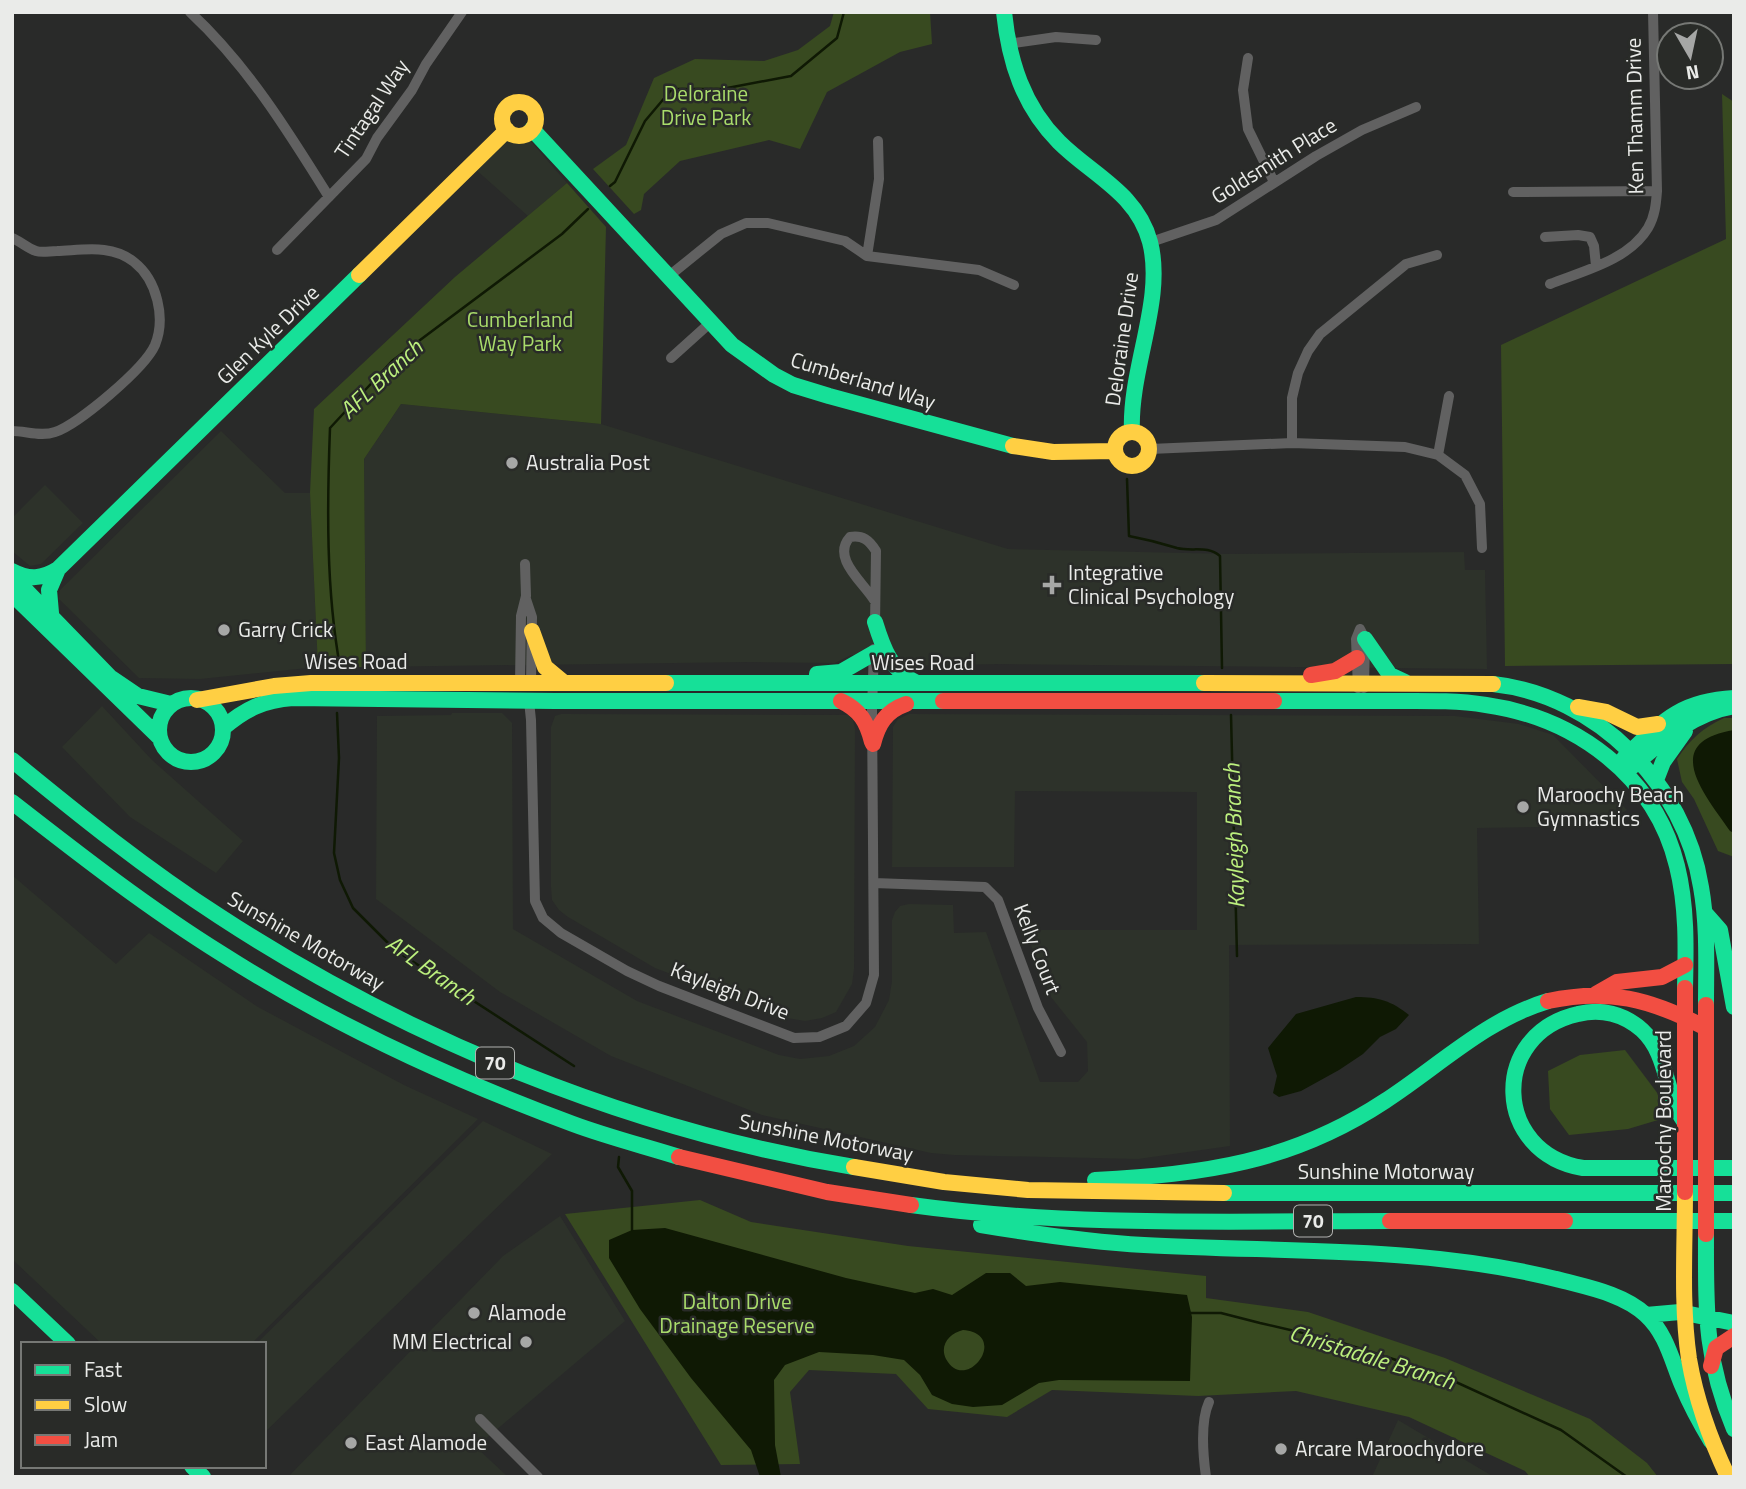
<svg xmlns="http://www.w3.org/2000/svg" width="1746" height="1489" font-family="'Titillium Web',sans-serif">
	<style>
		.built { fill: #2d322a }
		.green { fill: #384a20 }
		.water { fill: #0f1904; fill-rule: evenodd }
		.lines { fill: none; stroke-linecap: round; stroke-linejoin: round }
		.stream { stroke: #0f1904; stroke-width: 2.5 }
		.street { stroke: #616161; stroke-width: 10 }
		.fast { stroke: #16e098; stroke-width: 16 }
		.slow { stroke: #ffcf43; stroke-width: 16 }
		.jam { stroke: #f24e42; stroke-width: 16 }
		.poi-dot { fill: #a6a7a6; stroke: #292b28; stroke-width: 2.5 }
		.labels { text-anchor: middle; stroke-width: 5; stroke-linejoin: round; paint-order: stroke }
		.shield { fill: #292b28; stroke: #b0b1af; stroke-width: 2 }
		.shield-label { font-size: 19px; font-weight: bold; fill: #eaebe9 }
		.park-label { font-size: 21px; fill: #a9dc6b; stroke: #292b28 }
		.street-label { font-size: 21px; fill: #eaebe9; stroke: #292b28 }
		.poi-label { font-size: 21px; fill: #eaebe9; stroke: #292b28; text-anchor: start }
		.water-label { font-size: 23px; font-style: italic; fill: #bcf07e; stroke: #292b28 }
	</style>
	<rect width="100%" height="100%" fill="#292a29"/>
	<!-- built -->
	<path class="built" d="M509,137H527L567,183L528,216L474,168Z
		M401,404L601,424L1008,549L1230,554L1464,552L1465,570H1485L1487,669L999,664L903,666L897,656L851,655L835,663L749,662L366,667L364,459Z
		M221,431L285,493H310L318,667L200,679L139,678L59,599L60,590Z
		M45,485L83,523L41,564L30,566L12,551V518Z
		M102,706L152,760L243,841L216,873L130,817L62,747Z
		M452,713H502L512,723L513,929L637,1001L779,1055L800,1059L829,1056L854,1046L875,1027L889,1000L892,981V920L895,912L900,906L909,904L953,905L954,933L986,932L1040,1082H1078L1088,1071L1087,1042L1051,997L1025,930H1197V792L1015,791L1014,867H892L893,727L898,719L909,714L1455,716L1519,724L1553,735L1627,810L1598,826L1477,828L1479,944L1229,945L1230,1146L1138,1159L954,1155L931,1153L762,1115L611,1056L500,992L376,899L377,716L451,715Z
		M561,714L848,715L853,720L855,729L854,969L852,984L836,1012L822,1018L805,1021L787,1018L655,968L568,917L559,910L552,900L551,887V727L555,716Z
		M12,875L116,964L149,933L258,1007L404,1085L478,1119L251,1344H102L12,1259Z
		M483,1121L552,1154L264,1433V1344H256Z
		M560,1216L625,1321L476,1447L508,1477H288L503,1256Z
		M1398,1420L1494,1477H1372Z"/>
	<!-- green -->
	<path class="green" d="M834,12H930L932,44L900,52L827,92L800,149L769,140L680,161L644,194L641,210L634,214L593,169L626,145L654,78L695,59L764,61L798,50L830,26Z
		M1722,94L1734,102V664L1505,666L1501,345L1726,239Z
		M567,183L606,227L601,424L401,404L364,459L366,667H318L310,493L314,409L455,277Z
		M1724,718H1734V857L1718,851L1694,799L1682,782L1677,759C1690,739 1703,728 1724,718Z
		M1625,1050L1658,1094V1120L1628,1129L1569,1135L1550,1109L1548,1071L1580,1055Z
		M700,1200L751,1222L908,1246L1206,1276V1298L1308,1312L1445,1358L1590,1419L1647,1463L1658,1477H1530L1525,1471L1409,1417L1296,1391L1198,1396L1052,1390L1007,1417L928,1409L896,1374L809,1370L790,1392L800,1464L721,1465L565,1214Z"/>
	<!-- water -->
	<path class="water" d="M1734,730V833L1730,831C1705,795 1659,742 1734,730Z
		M1356,997C1378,997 1392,1001 1409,1015L1396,1029L1380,1037L1363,1054L1339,1070L1301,1091L1279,1097L1273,1093L1277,1076L1268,1048L1296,1014Z
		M665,1228L846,1278L915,1293L933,1289L952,1295L986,1273H1010L1026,1286L1060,1282L1187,1295L1192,1317L1190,1381L1059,1380L1039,1383L1002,1405L973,1407L952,1404L932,1395L920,1375L904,1360L873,1355L819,1352L785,1365L774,1380L775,1445L781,1477H760L751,1450L691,1378L640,1309L609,1258V1240L632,1230ZM963,1330C1011,1334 966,1395 946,1359C939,1345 950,1333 963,1330Z"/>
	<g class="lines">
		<!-- stream -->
		<path class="stream" d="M610,186L615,182L645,121L672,89H722L791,76L837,38L844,12
			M1127,479L1129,536C1145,539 1161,543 1177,548C1192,552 1207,545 1220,556L1222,668
			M340,667C326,589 327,507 330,428L392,361L562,234L588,209
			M337,713L339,758L334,853L340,880L353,908L395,950L574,1066
			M1231,715L1237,956
			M619,1157L618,1167L632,1191V1230
			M1190,1313H1221L1260,1323L1333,1340L1434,1372L1561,1430L1627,1477"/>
		<!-- street -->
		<path class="street" d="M190,12C247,65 288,131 329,197
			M1007,44L1056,37L1096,40
			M1248,58L1243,90L1248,129L1274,182
			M1513,192L1657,191
			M1545,237L1578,235L1590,237L1594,246L1596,266
			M12,238C20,241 27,248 36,251C42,253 50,251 57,251C84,250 112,244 134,262C157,280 166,318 155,345C145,368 79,424 55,432C41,437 26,431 12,431
			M1151,242L1216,220L1316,156L1362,130L1416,107
			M277,250L366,159L377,138L412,90L426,64L462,12
			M867,256L879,179L878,141
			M669,276L721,234L746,223H768L845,241L867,256L979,270L1014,285
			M1550,284C1583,271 1629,260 1648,228C1655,216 1656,204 1657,191L1653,12
			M671,358L711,322
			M1292,443V398L1298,373L1308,351L1320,334L1406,264L1437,255
			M1150,449L1292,443L1405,447L1438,455L1465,475L1480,504L1482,548
			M1438,455L1449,396
			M526,599L532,617L531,683
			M874,600C863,582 831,558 850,537C863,535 869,540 876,551L875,626
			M1360,629L1365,639L1364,688
			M520,683L521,616L526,596L525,564
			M1358,688L1356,639L1360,629
			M529,701L531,720L535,901L543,918L561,933L627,971L659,986L794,1038L819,1037L846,1026L866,1003L874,975L872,709L874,649
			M874,883L985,887L998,900L1038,1008L1061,1052
			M480,1419L538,1477
			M1206,1477C1203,1455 1200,1422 1209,1402"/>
		<!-- fast -->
		<path class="fast" d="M1004,12C1009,61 1023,106 1059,142C1092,175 1137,193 1150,242C1165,300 1129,369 1132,432
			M532,129L732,345L774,375L793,385L829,396L1013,446
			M12,571C29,580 42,579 58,569L359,275
			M12,576L110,677L138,696L171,704
			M12,594L160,738
			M51,613L49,590L58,569
			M875,622C883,648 891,671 917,683
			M1365,639L1390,675L1405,682
			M817,674L841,672L874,653
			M666,683H1204
			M1493,684C1597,695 1685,785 1701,887C1708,926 1706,966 1706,1005
			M159 730a32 32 0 1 1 64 0a32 32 0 1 1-64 0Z
			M1274,701C1313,701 1352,701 1391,701C1423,701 1455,700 1486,705C1576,718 1655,776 1677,866C1687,906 1686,948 1685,988
			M223,728C245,709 264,700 293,698L555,701H943
			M1624,758C1662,722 1679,701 1734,698
			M12,760C79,815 146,869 219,916C407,1039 632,1131 854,1167
			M1633,766C1664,739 1693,713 1734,706
			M1656,780L1663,762L1685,731
			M12,802C80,855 148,908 222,954C332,1024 451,1079 573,1124C608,1137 644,1146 679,1157
			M1705,913L1720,930L1734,1007
			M1684,1121C1664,1093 1669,1055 1642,1030C1624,1014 1601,1008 1578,1014C1489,1034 1493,1153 1583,1168H1734
			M1095,1180C1204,1174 1291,1163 1385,1101C1439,1066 1485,1020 1548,1001
			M1224,1193H1734
			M911,1205C1070,1227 1230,1221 1390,1221
			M1565,1221H1734
			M981,1225C1035,1234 1089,1242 1144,1245C1285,1253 1426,1245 1564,1281C1591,1288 1625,1295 1646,1315C1666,1333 1672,1361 1682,1385C1690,1404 1700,1423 1711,1441
			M1706,1234C1706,1310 1704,1357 1734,1429
			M12,1291L68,1344
			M1646,1315L1680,1312L1734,1323
			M192,1466L203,1477"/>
		<!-- slow -->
		<path class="slow" d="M502 119a17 17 0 1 1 34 0a17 17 0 1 1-34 0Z
			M359,275L507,130
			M1115 449a17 17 0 1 1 34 0a17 17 0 1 1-34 0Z
			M1013,446L1053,452L1115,451
			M532,631L545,667L563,682
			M1204,683L1493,684
			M197,700L274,686L311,683H666
			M1578,707L1606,712L1637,727L1658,724
			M854,1167L944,1182L1028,1190L1224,1193
			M1685,1192C1685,1248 1681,1304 1689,1359C1696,1400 1710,1439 1728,1477"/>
		<!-- jam -->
		<path class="jam" d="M1311,675L1335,671L1357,658
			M841,701C860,710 867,722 872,742
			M943,701H1274
			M873,744C878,724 886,711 906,704
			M1596,994L1617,982L1662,977L1685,965
			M1548,1001C1608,988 1650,999 1704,1027
			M1706,1005V1234
			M679,1157L827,1192L911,1205
			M1685,1192V988
			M1390,1221H1565
			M1711,1366L1716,1348L1734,1336"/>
	</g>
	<!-- markers -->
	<g class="poi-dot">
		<circle cx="512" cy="463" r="7"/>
		<path d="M1048.5 574.5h7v7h7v7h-7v7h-7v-7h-7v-7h7z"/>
		<circle cx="224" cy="630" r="7"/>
		<circle cx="1523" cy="807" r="7"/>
		<circle cx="474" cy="1313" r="7"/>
		<circle cx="526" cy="1342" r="7"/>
		<circle cx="351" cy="1443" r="7"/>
		<circle cx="1281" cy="1449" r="7"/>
	</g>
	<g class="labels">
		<!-- shield labels -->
		<g class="shield">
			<rect x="476" y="1047.5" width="38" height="31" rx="5"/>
			<rect x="1294" y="1205.5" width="38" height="31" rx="5"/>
		</g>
		<g class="shield-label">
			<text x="495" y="1070">70</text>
			<text x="1313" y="1228">70</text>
		</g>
		<!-- park labels -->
		<g class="park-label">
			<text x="706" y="101">Deloraine<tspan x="706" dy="24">Drive Park</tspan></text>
			<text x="520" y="327">Cumberland<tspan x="520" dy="24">Way Park</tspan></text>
			<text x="737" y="1309">Dalton Drive<tspan x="737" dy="24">Drainage Reserve</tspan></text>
		</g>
		<!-- street labels -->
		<g class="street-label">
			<text transform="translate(372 109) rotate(-56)" y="7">Tintagal Way</text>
			<text transform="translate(1635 116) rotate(-91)" y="7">Ken Thamm Drive</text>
			<text transform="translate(1274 161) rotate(-32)" y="7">Goldsmith Place</text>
			<text transform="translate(268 335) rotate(-44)" y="7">Glen Kyle Drive</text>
			<text transform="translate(1122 339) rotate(-82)" y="7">Deloraine Drive</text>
			<text transform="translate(863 381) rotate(17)" y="7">Cumberland Way</text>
			<text x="356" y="669">Wises Road</text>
			<text x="923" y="670">Wises Road</text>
			<text transform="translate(306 941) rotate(30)" y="7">Sunshine Motorway</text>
			<text transform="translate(1037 949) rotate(69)" y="7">Kelly Court</text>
			<text transform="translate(730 991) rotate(21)" y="7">Kayleigh Drive</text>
			<text transform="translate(1664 1121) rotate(-90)" y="7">Maroochy Boulevard</text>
			<text transform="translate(826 1138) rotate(11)" y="7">Sunshine Motorway</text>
			<text x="1386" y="1179">Sunshine Motorway</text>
		</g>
		<!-- poi labels -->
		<g class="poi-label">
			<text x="526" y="470">Australia Post</text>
			<text x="1068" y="580">Integrative<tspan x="1068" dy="24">Clinical Psychology</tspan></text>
			<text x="238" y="637">Garry Crick</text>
			<text x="1537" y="802">Maroochy Beach<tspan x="1537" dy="24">Gymnastics</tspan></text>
			<text x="488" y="1320">Alamode</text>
			<text x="512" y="1349" text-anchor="end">MM Electrical</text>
			<text x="365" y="1450">East Alamode</text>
			<text x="1295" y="1456">Arcare Maroochydore</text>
		</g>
		<!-- water labels -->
		<g class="water-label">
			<text transform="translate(381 379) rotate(-43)" y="8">AFL Branch</text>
			<text transform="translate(1234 836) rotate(-92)" y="8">Kayleigh Branch</text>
			<text transform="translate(431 970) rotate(35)" y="8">AFL Branch</text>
			<text transform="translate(1372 1357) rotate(17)" y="8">Christadale Branch</text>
		</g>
	</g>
	<!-- border -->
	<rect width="1746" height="1489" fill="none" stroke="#eaebe9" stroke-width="28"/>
	<!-- legend -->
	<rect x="21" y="1342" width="245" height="126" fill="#292b28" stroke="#767875" stroke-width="2"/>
	<rect x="35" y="1365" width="35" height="10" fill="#16e098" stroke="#767875" stroke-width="2"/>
	<text x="84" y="1377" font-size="21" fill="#eaebe9">Fast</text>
	<rect x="35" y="1400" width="35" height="10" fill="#ffcf43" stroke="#767875" stroke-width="2"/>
	<text x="84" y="1412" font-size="21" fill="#eaebe9">Slow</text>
	<rect x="35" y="1435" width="35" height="10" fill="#f24e42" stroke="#767875" stroke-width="2"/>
	<text x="84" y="1447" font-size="21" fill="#eaebe9">Jam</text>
	<!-- north arrow -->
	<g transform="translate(1690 56) rotate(171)"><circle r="33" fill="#292b28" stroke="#767875" stroke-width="2"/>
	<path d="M0-5L12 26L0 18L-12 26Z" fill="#a6a7a6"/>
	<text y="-10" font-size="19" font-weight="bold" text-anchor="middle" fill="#eaebe9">N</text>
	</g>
</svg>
